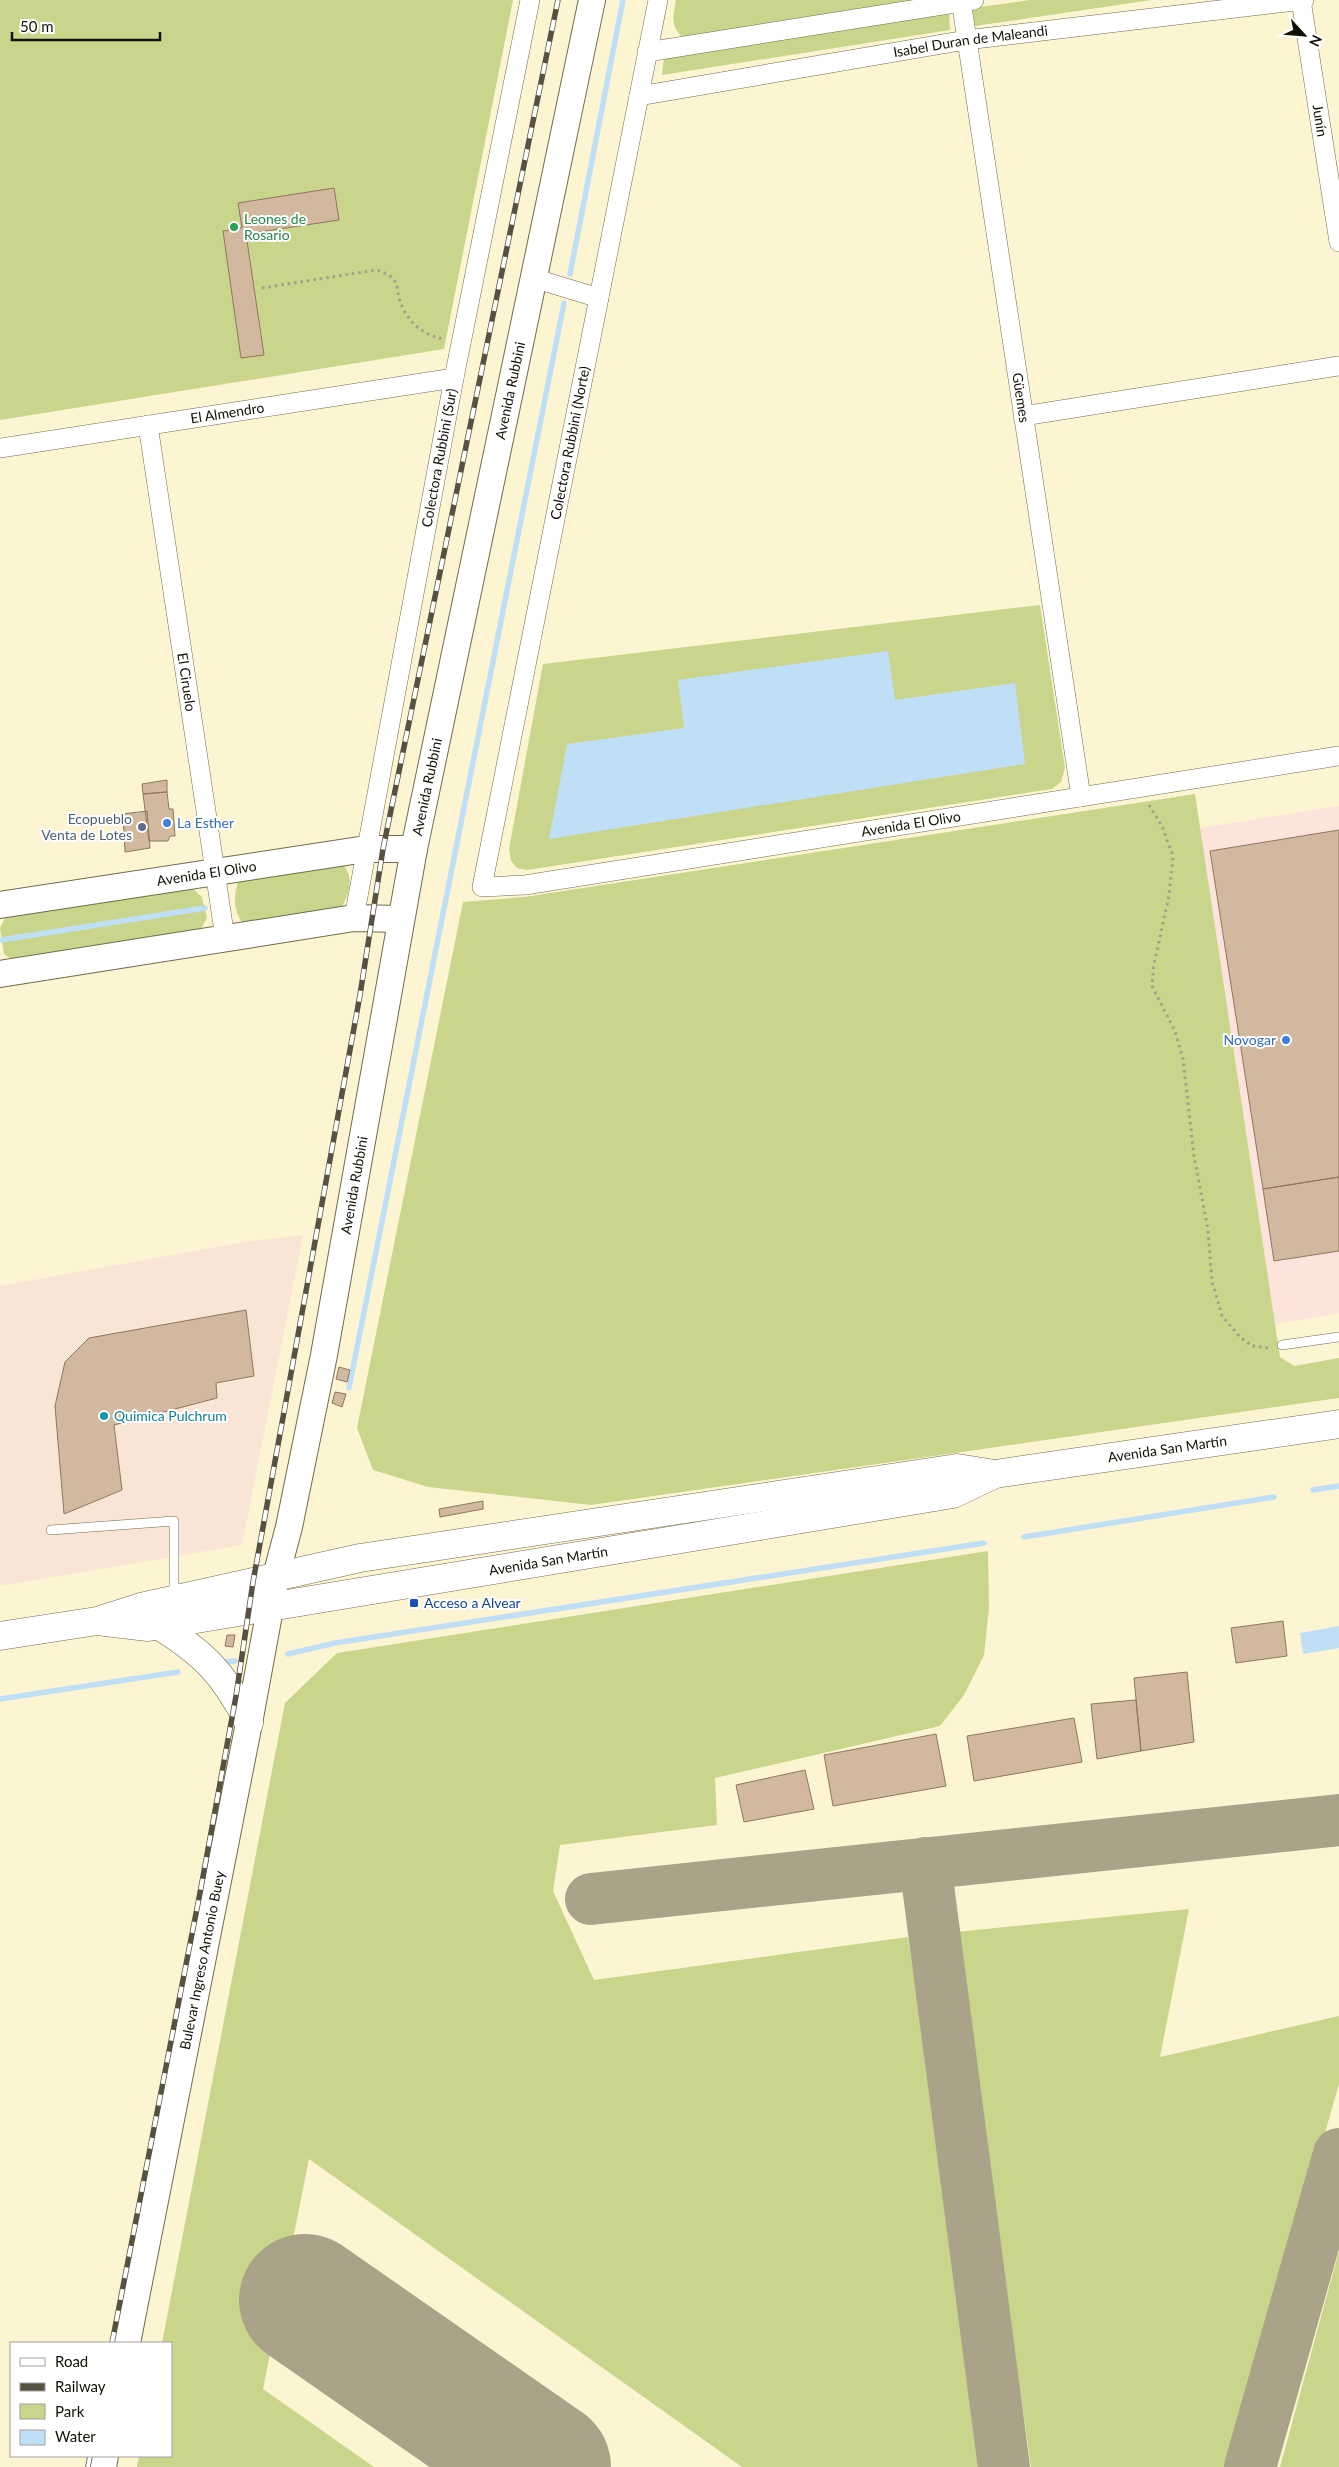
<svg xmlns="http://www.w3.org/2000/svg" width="1339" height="2467" font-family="Lato,sans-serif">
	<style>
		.commercial { fill: #fce3db }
		.industrial { fill: #f9e5d5 }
		.green { fill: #cad58c }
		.water { fill: #bfdff7 }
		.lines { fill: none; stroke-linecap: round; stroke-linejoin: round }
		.stream { stroke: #bfdff7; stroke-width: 5.5 }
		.taxiway { stroke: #aaa289; stroke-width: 52 }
		.runway { stroke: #aaa289; stroke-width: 132 }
		.building { fill: #d1b89e; stroke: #8e775f }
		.lane-casing { stroke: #726a4c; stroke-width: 10 }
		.street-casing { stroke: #726a4c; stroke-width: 20 }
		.secondary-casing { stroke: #726a4c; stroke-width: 28 }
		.primary-casing { stroke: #726a4c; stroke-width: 29 }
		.path { stroke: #a69f86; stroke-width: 3; stroke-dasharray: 2.5 4; stroke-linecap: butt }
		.lane { stroke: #fff; stroke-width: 9 }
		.street { stroke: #fff; stroke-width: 19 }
		.secondary { stroke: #fff; stroke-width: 26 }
		.primary { stroke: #fff; stroke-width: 28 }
		.rail-casing { stroke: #565140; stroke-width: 5.5 }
		.rail { stroke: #fff; stroke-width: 4; stroke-dasharray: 11; stroke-linecap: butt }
		.leisure-dot { fill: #2e9e5b; stroke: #fff; stroke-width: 2 }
		.shop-dot { fill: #3f7fe0; stroke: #fff; stroke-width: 2 }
		.service-dot { fill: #5c6f8a; stroke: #fff; stroke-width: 2 }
		.culture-dot { fill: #0f9aa8; stroke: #fff; stroke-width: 2 }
		.transit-dot { fill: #1a4fb4; stroke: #fff; stroke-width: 2 }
		.labels { text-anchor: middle; stroke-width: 4; stroke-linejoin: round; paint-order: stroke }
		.street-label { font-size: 14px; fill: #131005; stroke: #fff }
		.leisure-label { font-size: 14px; fill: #27864d; stroke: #fff; text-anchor: start }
		.service-label { font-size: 14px; fill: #4e5e75; stroke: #fff; text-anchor: end }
		.shop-label { font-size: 14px; fill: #366cbe; stroke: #fff; text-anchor: start }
		.culture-label { font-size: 14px; fill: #0d838f; stroke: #fff; text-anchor: start }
		.transit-label { font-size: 14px; fill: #164399; stroke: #fff; text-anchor: start }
	</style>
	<rect width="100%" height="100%" fill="#fdf4d2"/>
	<!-- commercial -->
	<path class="commercial" d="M1339,806V1313L1275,1324L1200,828Z"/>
	<!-- industrial -->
	<path class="industrial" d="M303,1235L242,1545L0,1586V1286L244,1242Z"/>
	<!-- green -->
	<path class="green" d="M0,0H513L444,349L0,420Z
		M676,0H936L683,38C670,25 673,17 676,0Z
		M1030,0H1152L975,26L972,8Z
		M949,11L950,30L662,75L664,57Z
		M1040,605L1065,768L1061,782L1052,789L527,870L517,868L511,861L509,849L543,664Z
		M1195,794L1280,1357L1294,1366L1339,1358V1398L591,1505L428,1487L373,1470L357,1428L463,902L524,897Z
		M338,861C356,873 350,892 341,909L244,924C233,913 233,894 239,880Z
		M192,888L202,897L207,918L199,932L17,963L4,954L0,928L7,914Z
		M988,1551L989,1607L984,1655L964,1695L940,1726L715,1778L717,1825L560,1845L553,1891L594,1980L908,1937L988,2467H742L309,2159L263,2389L374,2467H137L139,2456H171V2343H162L285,1703L337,1653Z
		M1189,1909L1160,2057L1339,2016V2084L1229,2467H1031L955,1932Z
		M1339,2251V2467H1280Z"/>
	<!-- water -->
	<path class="water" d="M888,651L895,700L1015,683L1025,764L549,839L567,744L684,728L678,680Z
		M1339,1626V1648L1303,1654L1300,1633Z"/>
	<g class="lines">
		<!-- stream -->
		<path class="stream" d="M570,274L623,0
			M1,940L205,908
			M349,1388L564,303
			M1313,1490L1339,1486
			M1024,1537L1274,1497
			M288,1654L335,1643L984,1543
			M226,1662L235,1661
			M0,1699L178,1672"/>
		<!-- taxiway -->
		<path class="taxiway" d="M925,1863L1004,2467
			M591,1899L1339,1820
			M1250,2467L1339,2154"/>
		<!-- runway -->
		<path class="runway" d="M305,2300L545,2467"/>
	</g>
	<!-- building -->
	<path class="building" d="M334,188L339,220L246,234L264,355L241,358L223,231L242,228L238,203Z
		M167,780V792L143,794L142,784Z
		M167,792L169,809H173L175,836H170L168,841H149L143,794Z
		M147,811L150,848L125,852L123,814Z
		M1339,830V1177L1263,1189L1210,851Z
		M1339,1177V1251L1274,1261L1263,1189Z
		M246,1310L254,1376L216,1383L217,1398L114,1425L122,1490L64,1514L55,1406L65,1362L89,1338Z
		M339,1367L350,1370L347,1382L336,1379Z
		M335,1392L346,1394L342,1407L332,1403Z
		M483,1501V1509L440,1517L439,1509Z
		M1283,1621L1287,1656L1236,1663L1231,1628Z
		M227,1635H235L233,1647L225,1646Z
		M1187,1672L1194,1742L1141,1751L1134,1678Z
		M1136,1700L1141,1751L1097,1759L1091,1704Z
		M1074,1718L1082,1762L974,1781L967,1736Z
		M936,1734L946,1786L833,1806L824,1755Z
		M805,1770L814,1809L744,1822L736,1785Z"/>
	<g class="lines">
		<!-- lane casing -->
		<g class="lane-casing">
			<path id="lane" d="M1282,1345L1339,1337
				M51,1530L174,1521V1596"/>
		</g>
		<!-- street casing -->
		<g class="street-casing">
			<g id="street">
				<path id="s1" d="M658,0L482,887L525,885L1339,756"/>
				<path id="s2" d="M961,0L1081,797"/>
				<path id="s3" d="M1301,0L1339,242"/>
				<path d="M647,52L974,0"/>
				<path id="s4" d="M639,96L966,40L1304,0"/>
				<path d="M533,278L599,298"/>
				<path d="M1023,416L1339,366"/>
				<path id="s5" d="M148,425L225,938"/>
				<path id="s6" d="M0,448L454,378"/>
				<path id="s7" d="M354,918L454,378L530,0"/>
			</g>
		</g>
		<!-- secondary casing -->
		<g class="secondary-casing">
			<g id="secondary">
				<path id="s8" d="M0,905L366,849H414"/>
				<path d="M0,974L354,918L401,919"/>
				<path id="s9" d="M127,2343L249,1723L276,1576L289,1527L324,1355L414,849L592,0"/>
				<path d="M103,2467L105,2456"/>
			</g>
		</g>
		<!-- primary casing -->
		<g class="primary-casing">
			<g id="primary">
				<path id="s10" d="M105,1622L148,1627L953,1494L995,1474"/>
				<path d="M158,1625C204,1653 225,1675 249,1723"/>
				<path id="s11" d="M0,1636L97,1621L141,1607L360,1558L957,1468L995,1474L1339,1424"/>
			</g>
		</g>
		<!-- path -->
		<path class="path" d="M262,288L376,270C383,272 393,276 396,283C398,288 398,294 399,298C406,321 421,334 443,339
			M1149,805L1162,826L1173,856L1169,896L1154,964L1152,986L1175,1031L1183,1059L1194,1156L1208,1230L1212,1281L1222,1316L1240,1337L1252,1346L1269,1348"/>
		<!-- lane -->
		<use href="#lane" class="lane"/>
		<!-- street -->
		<use href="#street" class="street"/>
		<!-- secondary -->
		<use href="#secondary" class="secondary"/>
		<!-- primary -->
		<use href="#primary" class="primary"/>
		<!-- rail casing -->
		<g class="rail-casing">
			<path id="rail" d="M112,2343L200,1893L236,1696L253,1582L360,995L383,849L558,0
				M88,2467L90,2456"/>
		</g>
		<!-- rail -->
		<use href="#rail" class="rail"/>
	</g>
	<!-- markers -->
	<circle class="leisure-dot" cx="234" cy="227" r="5"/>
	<g class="shop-dot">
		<circle cx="167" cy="823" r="5"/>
		<circle cx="1286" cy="1040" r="5"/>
	</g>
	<circle class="service-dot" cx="142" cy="827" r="5"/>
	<circle class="culture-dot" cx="104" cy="1416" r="5"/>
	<rect class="transit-dot" x="409" y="1598" width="10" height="10" rx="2.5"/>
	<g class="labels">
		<!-- street labels -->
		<g class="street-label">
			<text dy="5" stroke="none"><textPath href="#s4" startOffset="336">Isabel Duran de Maleandi</textPath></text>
			<text dy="5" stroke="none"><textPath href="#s3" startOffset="122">Junín</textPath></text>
			<text dy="5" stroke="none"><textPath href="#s9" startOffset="1990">Avenida Rubbini</textPath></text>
			<text dy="5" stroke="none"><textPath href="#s2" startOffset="402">Güemes</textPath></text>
			<text dy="5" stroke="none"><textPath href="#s6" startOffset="230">El Almendro</textPath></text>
			<text transform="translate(570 443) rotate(-79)" y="5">Colectora Rubbini (Norte)</text>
			<text dy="5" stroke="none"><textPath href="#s7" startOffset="468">Colectora Rubbini (Sur)</textPath></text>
			<text dy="5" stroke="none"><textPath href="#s5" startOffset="260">El Ciruelo</textPath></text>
			<text dy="5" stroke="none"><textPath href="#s9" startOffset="1585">Avenida Rubbini</textPath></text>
			<text dy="5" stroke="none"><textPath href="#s1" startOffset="1338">Avenida El Olivo</textPath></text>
			<text dy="5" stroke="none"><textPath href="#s8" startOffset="209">Avenida El Olivo</textPath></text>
			<text dy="5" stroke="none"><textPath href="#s9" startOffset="1180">Avenida Rubbini</textPath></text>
			<text dy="5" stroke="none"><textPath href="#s11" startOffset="1185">Avenida San Martín</textPath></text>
			<text dy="5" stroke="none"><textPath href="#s10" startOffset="449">Avenida San Martín</textPath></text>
			<text dy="5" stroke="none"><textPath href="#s9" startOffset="390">Bulevar Ingreso Antonio Buey</textPath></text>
		</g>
		<!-- leisure labels -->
		<g class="leisure-label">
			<text x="244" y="224">Leones de<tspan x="244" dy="16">Rosario</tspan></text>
		</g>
		<!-- service labels -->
		<g class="service-label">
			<text x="132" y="824">Ecopueblo<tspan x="132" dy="16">Venta de Lotes</tspan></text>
		</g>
		<!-- shop labels -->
		<g class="shop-label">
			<text x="177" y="828">La Esther</text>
			<text x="1276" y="1045" text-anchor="end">Novogar</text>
		</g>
		<!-- culture labels -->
		<g class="culture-label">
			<text x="114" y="1421">Quimica Pulchrum</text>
		</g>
		<!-- transit labels -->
		<g class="transit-label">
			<text x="424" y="1608">Acceso a Alvear</text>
		</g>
	</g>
	<!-- legend -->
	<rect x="10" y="2342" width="162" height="115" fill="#ffffff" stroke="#a19f9b"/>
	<rect x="20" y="2358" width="25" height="8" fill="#ffffff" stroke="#a19f9b"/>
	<text x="55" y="2367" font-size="15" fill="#131005">Road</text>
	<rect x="20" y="2383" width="25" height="8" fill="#565140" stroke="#a19f9b"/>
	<text x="55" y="2392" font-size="15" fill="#131005">Railway</text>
	<rect x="20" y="2404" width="25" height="15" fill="#cad58c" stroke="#a19f9b"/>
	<text x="55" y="2417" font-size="15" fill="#131005">Park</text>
	<rect x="20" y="2430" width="25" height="15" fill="#bfdff7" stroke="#a19f9b"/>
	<text x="55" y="2442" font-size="15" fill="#131005">Water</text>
	<!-- north arrow -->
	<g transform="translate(1304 35) rotate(116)" stroke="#ffffff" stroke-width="4" paint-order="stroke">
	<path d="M0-4L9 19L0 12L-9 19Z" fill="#131005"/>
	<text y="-8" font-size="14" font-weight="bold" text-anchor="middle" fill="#131005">N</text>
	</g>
	<!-- scale -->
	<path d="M12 32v8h148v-8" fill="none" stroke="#131005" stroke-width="2.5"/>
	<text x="20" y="32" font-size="15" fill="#131005" stroke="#ffffff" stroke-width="4" paint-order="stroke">50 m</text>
</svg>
